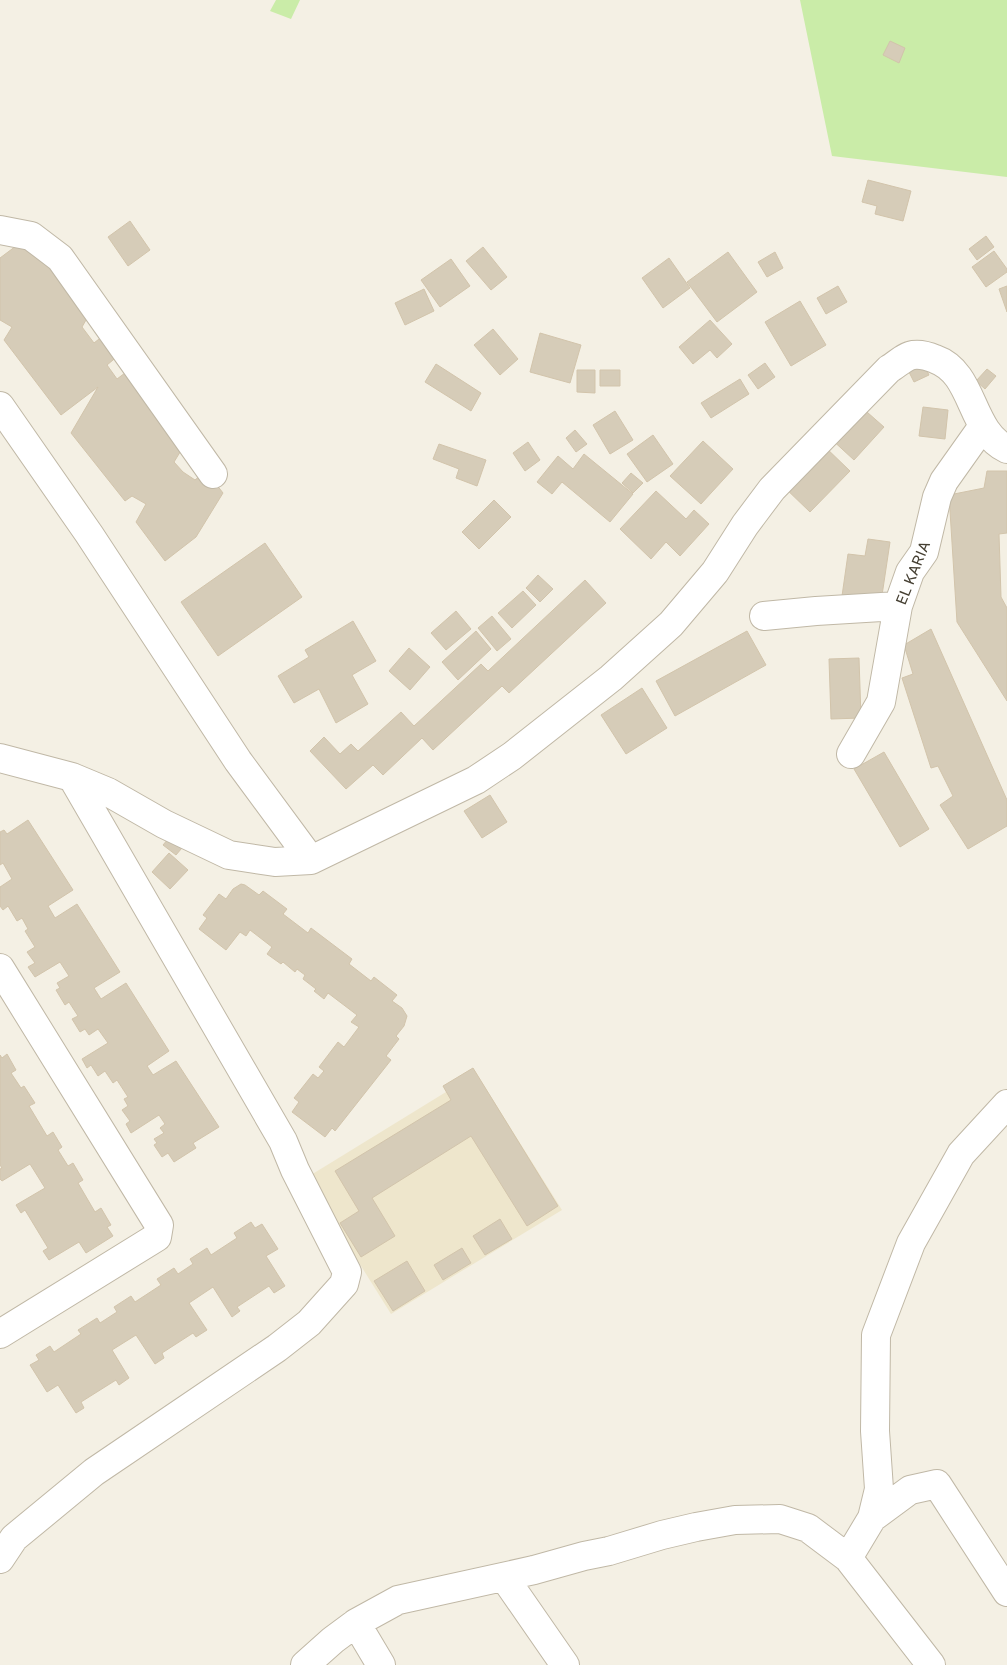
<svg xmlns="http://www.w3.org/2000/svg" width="1007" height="1665" font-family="'Golos Text',sans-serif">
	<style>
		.education { fill: #eee6cc }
		.green { fill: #caeca8 }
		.building { fill: #d6ccb8; stroke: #d2c4ab }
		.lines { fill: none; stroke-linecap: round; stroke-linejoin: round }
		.minor-casing { stroke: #c0b8a6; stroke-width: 30 }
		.minor { stroke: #fff; stroke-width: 28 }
		.labels { text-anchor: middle; stroke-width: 4; stroke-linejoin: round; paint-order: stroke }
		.street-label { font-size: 15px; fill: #464033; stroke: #fff }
	</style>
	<rect width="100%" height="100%" fill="#f4f0e4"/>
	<!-- education -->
	<path class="education" d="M473,1068L562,1210L391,1314L306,1178L446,1092L443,1086Z"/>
	<!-- green -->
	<path class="green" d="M276,0H300L291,19L270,11Z
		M800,0H1007V177L832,156Z"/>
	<!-- building -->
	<path class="building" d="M890,41L905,48L899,63L883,55Z
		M868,180L911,191L903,221L875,214L877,206L862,202Z
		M130,221L150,250L128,266L108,237Z
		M986,236L994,247L977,260L969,249Z
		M24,240L91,311L82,327L94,343L104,335L119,355L107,365L117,379L129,370L185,444L174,462L183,472L195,480L206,471L223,493L196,537L165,561L136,522L146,504L132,496L125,501L71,433L98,387L61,415L4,340L12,327L0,320V258Z
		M483,247L507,277L491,290L466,261Z
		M994,251L1007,269V272L986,287L972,267Z
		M728,252L757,292L717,322L687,282Z
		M775,252L783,268L767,277L758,262Z
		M669,258L690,288L663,308L642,278Z
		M451,259L470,286L440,307L421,280Z
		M838,286L847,302L826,314L817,298Z
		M1007,286V312L999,289Z
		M424,289L434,311L405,325L395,303Z
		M800,301L826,345L791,366L765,322Z
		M710,320L732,344L717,358L710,350L693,364L679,347Z
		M493,329L518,359L500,375L474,345Z
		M540,333L581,345L570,383L530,372Z
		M765,363L775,377L758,389L748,375Z
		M923,363L929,375L914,382L908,370Z
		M436,364L481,393L471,411L425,382Z
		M987,369L996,376L985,389L976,381Z
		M577,370H595V393L577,392Z
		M600,370H620V386H600Z
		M740,379L749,394L711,418L701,403Z
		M859,405L884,427L854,460L829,437Z
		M923,407L948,410L945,439L919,436Z
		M615,411L633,440L610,454L593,425Z
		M575,430L587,444L576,452L566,438Z
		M653,435L673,464L647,482L627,454Z
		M703,441L733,469L701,504L670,476Z
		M528,442L540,460L525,471L513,453Z
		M439,444L486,460L477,486L456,478L459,469L433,459Z
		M822,444L850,471L810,512L782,485Z
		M584,454L633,494L610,522L562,482L552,494L537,482L558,456L573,469Z
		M987,471H1007V533L999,534L1001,597L1007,608V701L957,622L949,495L984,488Z
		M631,473L643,483L633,493L622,483Z
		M656,491L686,519L694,510L709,524L680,556L666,542L651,559L620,529Z
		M494,500L511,517L479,549L462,532Z
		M868,539L890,542L881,602L842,596L848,554L865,556Z
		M265,543L302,597L218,656L181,602Z
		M538,575L553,589L540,602L526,588Z
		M585,580L606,603L509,693L502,686L433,750L422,738L383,775L373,765L346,789L310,751L324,737L340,754L351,744L358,751L401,712L414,726L481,664L488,671Z
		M523,591L536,605L512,628L498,613Z
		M456,611L471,629L446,650L431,633Z
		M492,616L511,639L497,651L478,628Z
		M353,621L376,661L352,675L368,704L336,723L319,689L294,703L278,676L309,657L305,650Z
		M931,629L1007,800V826L968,849L940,805L953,796L938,766L931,768L902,678L913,674L904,645Z
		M476,631L491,649L458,680L442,662Z
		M747,631L766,665L675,716L656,681Z
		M409,648L430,667L410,690L389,671Z
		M859,658L861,718L831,719L829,659Z
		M642,688L667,728L626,754L601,715Z
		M884,752L929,829L900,847L854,769Z
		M490,795L507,822L482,838L464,811Z
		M28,820L73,890L48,906L55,918L77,904L120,972L94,988L101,999L126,983L169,1051L147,1066L153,1075L176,1061L219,1127L193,1143L196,1148L174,1162L168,1153L162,1157L154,1145L157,1143L154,1139L164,1133L160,1128L165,1124L159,1115L131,1133L126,1124L130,1121L122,1110L128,1106L124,1099L128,1097L117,1080L113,1083L105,1071L98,1076L91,1065L87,1068L82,1059L108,1043L98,1029L89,1035L85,1029L80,1032L72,1019L78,1016L69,1002L65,1005L56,990L60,988L57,983L69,976L60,962L35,977L28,967L35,963L27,952L35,947L25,931L28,929L22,918L17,921L8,906L3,910L0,906V887L12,879L3,863L0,865V832L4,830L7,834Z
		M174,832L187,842L176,855L163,845Z
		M169,853L188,870L170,889L152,872Z
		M241,884L245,885L259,895L263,891L287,909L283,914L308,933L311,928L352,959L349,964L371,981L374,977L397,995L392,1001L402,1008L407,1016L404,1026L396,1036L399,1039L386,1056L391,1060L335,1131L332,1128L325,1137L292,1112L299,1102L294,1098L313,1074L318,1078L324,1071L319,1067L338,1042L344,1047L359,1027L351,1022L357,1015L328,993L324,999L314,991L316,989L303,979L305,975L297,969L295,972L283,962L281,964L267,954L272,947L250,930L246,936L240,932L226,950L199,929L207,918L203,915L219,894L226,899L233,889Z
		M7,1054L16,1070L11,1073L21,1088L24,1086L35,1103L29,1106L47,1136L53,1132L62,1147L58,1150L68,1166L73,1163L83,1180L78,1183L95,1212L101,1208L111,1225L107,1227L113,1236L86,1253L79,1242L49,1260L43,1251L48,1248L25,1210L21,1213L16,1205L45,1188L30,1164L2,1181L0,1179V1169L2,1168L0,1165V1055L2,1058Z
		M473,1068L558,1206L527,1226L471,1136L372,1198L395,1236L361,1257L340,1223L359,1211L335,1171L451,1100L443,1086Z
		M500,1219L512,1239L485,1255L473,1236Z
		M251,1222L255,1228L262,1224L278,1249L266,1256L285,1286L274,1293L269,1286L237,1307L240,1311L232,1317L213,1287L189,1303L207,1330L196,1337L193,1333L162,1353L164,1358L155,1364L136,1335L112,1350L129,1378L119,1385L116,1380L81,1402L84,1408L76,1413L58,1385L47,1392L30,1365L39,1360L36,1355L50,1346L54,1352L81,1334L78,1330L97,1318L100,1323L117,1312L114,1307L131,1296L135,1302L161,1285L157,1279L174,1268L178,1274L193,1264L190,1259L207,1248L211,1255L237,1238L234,1233Z
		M462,1248L471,1263L443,1280L434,1265Z
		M407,1261L425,1291L393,1311L374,1281Z"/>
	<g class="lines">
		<!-- minor casing -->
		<g class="minor-casing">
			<path id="minor" d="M0,230L31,236L60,258L213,474
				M0,406L89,534L238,761L311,860
				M764,616L816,611L898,606
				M851,754L881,702L898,606L910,572L924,552L937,497L944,481L983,426
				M0,758L72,777L108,792L164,824L229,855L275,862L311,860L476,780L512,756L611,678L671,624L715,572L745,525L772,489L889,369C896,365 905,356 913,355C920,354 928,356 935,359C975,373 969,431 1007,449
				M0,968L159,1225L157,1237L0,1334
				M872,1518L910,1490L937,1484L1007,1592
				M848,1558L931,1665
				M0,1559L14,1538L94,1472L277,1348L309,1323L344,1284L347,1272L295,1170L283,1141L72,777
				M504,1577L565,1665
				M356,1623L381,1665
				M305,1665L333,1640L356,1623L398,1600L534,1570L584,1556L609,1551L662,1535L696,1527L735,1520L780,1519L808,1528L848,1558L872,1518L879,1489L875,1431L876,1335L911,1243L961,1154L1007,1104"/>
		</g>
		<!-- minor -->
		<use href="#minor" class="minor"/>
	</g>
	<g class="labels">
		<!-- street labels -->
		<g class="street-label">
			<text transform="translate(913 573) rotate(-68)" y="5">EL KARIA</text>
		</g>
	</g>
</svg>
